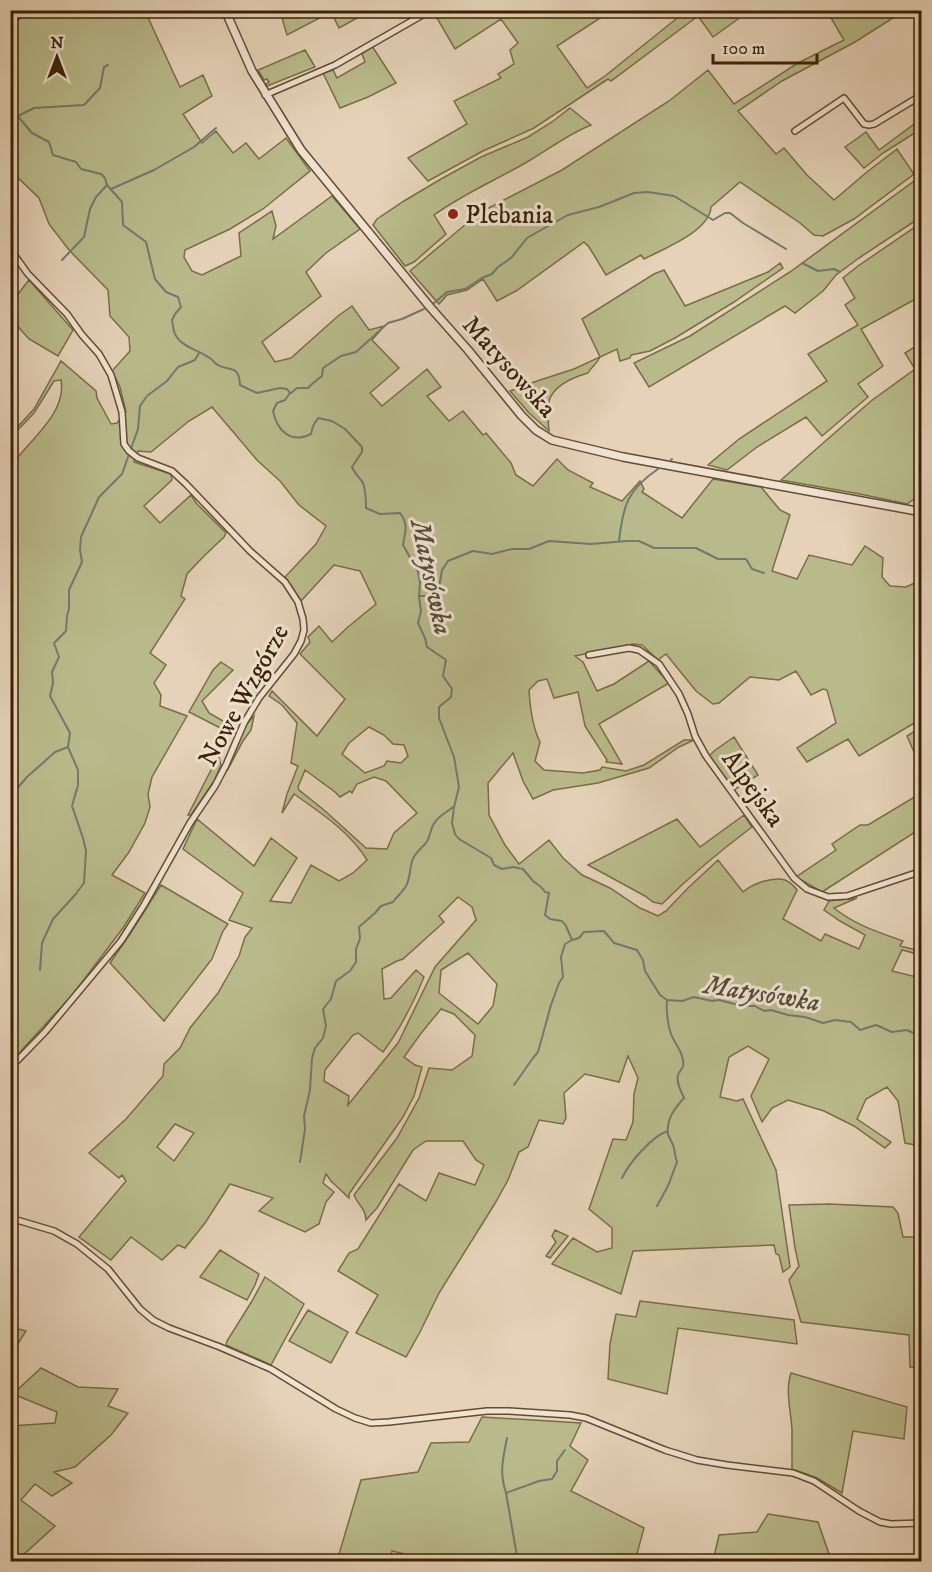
<svg xmlns="http://www.w3.org/2000/svg" width="932" height="1572" font-family="'IM FELL DW Pica',serif">
	<style>
		.green { fill: #b9ba8b; stroke: #7a6d47; stroke-width: 1.5; fill-rule: evenodd }
		.lines { fill: none; stroke-linecap: round; stroke-linejoin: round }
		.stream { stroke: #727a6f; stroke-width: 2 }
		.minor-casing { stroke: #654c30; stroke-width: 8 }
		.tertiary-casing { stroke: #654c30; stroke-width: 10 }
		.minor { stroke: #eee2d1; stroke-width: 5 }
		.tertiary { stroke: #eee2d1; stroke-width: 7 }
		.poi-dot { fill: #8f2418; stroke: #eee2d1; stroke-width: 2 }
		.labels { text-anchor: middle; stroke-width: 6; stroke-linejoin: round; paint-order: stroke }
		.poi-label { font-size: 26px; fill: #3a2003; stroke: #eee2d1; text-anchor: start }
		.street-label { font-size: 26px; fill: #3a2003; stroke: #eee2d1 }
		.water-label { font-size: 27px; font-style: italic; fill: #564d39; stroke: #eee2d1 }
	</style>
	<rect width="100%" height="100%" fill="#e5d2b8"/>
	<filter id="stains"><feTurbulence type="fractalNoise" baseFrequency=".00333" numOctaves="4"/><feColorMatrix values="0 0 0 0 .2 0 0 0 0 .09 0 0 0 0 .02 0 0 0 .5 -.17"/></filter>
	<radialGradient id="worn" r=".72"><stop offset=".6" stop-color="#630" stop-opacity="0"/><stop offset="1" stop-color="#630" stop-opacity=".3"/></radialGradient>
	<!-- green -->
	<path class="green" d="M11,11H107L112,16L129,11H145L180,87L203,75L212,96L183,114L202,143L216,131L233,153L246,143L259,159L286,138L310,171L263,209L230,229L185,250L184,257L192,271L202,275L241,256L239,233L272,211L276,226L273,239L332,196L360,229L326,253L306,272L321,296L262,342L275,362L291,358L338,316L352,306L369,330L384,326L372,340L399,368L370,393L382,406L427,369L441,387L427,396L449,421L463,411L483,435L486,433L511,463L516,475L533,486L557,459L568,470L593,483L590,487L622,501L640,481L644,489L642,492L682,518L713,479L761,487L780,510L790,515L772,571L797,579L809,555L852,565L865,546L883,558L882,577L890,586L906,587L921,580V719L859,756L848,739L807,762L797,748L836,723L827,690L823,689L811,695L796,671L779,680L750,677L719,703L713,704L696,691L666,654L658,660L642,645L633,644L575,656L583,662L597,691L614,684L649,661L669,683L599,724L622,764L606,762L607,760L585,726L578,692L554,698L547,679L538,681L529,690C530,708 532,726 540,742L535,761L544,770L583,773L600,770L602,767L626,771L644,765L684,740H694L679,747L649,768L598,783L553,790L533,799L523,781L513,753L488,783L489,815L505,845L519,864L549,840L563,858L582,875L610,888L640,908L658,916L666,911L688,888L718,860L743,892C752,884 773,876 785,880C790,882 794,886 797,890L783,919L821,941L825,934L859,949L865,935L840,921L824,910L829,901L857,898L834,908C855,925 878,932 903,941L900,946L921,951V955L902,950L892,971L921,978V1146L905,1143L898,1101L887,1087L866,1099L857,1119L891,1142L885,1148L854,1126L824,1111L788,1100L772,1108L762,1122L751,1096L769,1059L748,1046L729,1057L720,1097L737,1101L743,1099L776,1170L790,1267L783,1272L779,1255L776,1254L774,1245L633,1251L621,1294L552,1264L573,1238L597,1252L612,1248V1228L589,1209L613,1139L626,1140L633,1122L634,1094L638,1078L628,1056L619,1082L585,1074L564,1093L566,1118L563,1124L539,1120L528,1147L519,1152L508,1180L494,1205L439,1293L420,1332L406,1357L356,1333L378,1295L338,1271L349,1253L358,1249L399,1184L426,1201L439,1173L475,1185L484,1165L476,1160L463,1141H426L413,1150L377,1208L366,1220C365,1207 359,1207 354,1195L397,1138L419,1098L429,1068L452,1070L472,1056L475,1035L454,1014L441,1009L422,1032L404,1057L415,1065L422,1067L414,1096L403,1117L349,1194V1198L331,1181L326,1174L323,1183L334,1192L326,1202L319,1224L305,1232L259,1211L273,1198L230,1184L205,1223L185,1248L178,1245L162,1260L131,1237L111,1260L79,1237L126,1181L122,1175L119,1178L89,1153L126,1119L163,1076L164,1064L180,1048L190,1028L218,993L239,956L245,937L252,928L229,920L243,893L183,849L197,819L254,866L271,838L297,858L270,901L291,903L311,865L339,881L353,873L367,860C350,832 321,813 294,794L282,813L287,794L298,766L291,763L297,723L282,705L269,696L272,691L317,736L345,699L300,654L310,642L308,637L319,626L332,642L348,627L376,604L360,571L334,565L301,601L285,577L316,544L326,526L299,505L280,481L257,460L212,407L189,421L151,452L138,451L134,462L171,474L172,480L144,506L160,523L191,495L196,503L226,533L224,537L203,557L187,574L181,596L185,599L150,653L166,665L154,683L161,695L160,706L187,716L152,777L148,794L150,807L145,823L129,852L112,875L145,893L123,928L73,994L11,1062V466C28,441 67,414 61,380L54,381L34,413L11,437V434L34,409L61,361L96,391L97,398L111,424L117,423L126,412L120,387L112,371L130,351L129,337L110,316L108,290L69,250L49,224L39,198L13,173L10,161ZM369,727L384,735L393,744L404,745L408,756L401,763L387,761L384,766L365,773L342,754L349,743ZM305,770L335,792L340,797L350,791L352,793L357,784L374,777L386,781L417,813L394,833L387,849L366,848L324,810L299,790L298,787ZM458,897L472,907L476,920L435,967L398,1043L348,1105L349,1096L324,1081L325,1070L353,1035L358,1033L383,1052C400,1029 413,1004 424,977L416,970L391,998L384,999L382,969L397,961L403,959L444,922L439,916ZM468,953L497,984L493,1006L478,1024L439,993L441,970ZM175,1124L194,1133L174,1161L157,1147Z
		M280,11H370L339,28L331,12L287,35Z
		M438,11H611L557,46L587,88L605,76L681,15L677,11H749L713,37L698,16L611,81L608,79L534,128L483,151L428,181L408,158L467,124L454,101L501,78L498,74L514,64L510,50L518,43L501,19L455,49L434,13Z
		M827,11H904L855,42L782,81L738,111L776,154L784,148L807,175L834,200L867,172L897,149L914,174L854,219L823,236L814,235L800,223L740,182L711,207C710,231 663,249 644,259L641,255L606,275L589,247L584,242L516,291L497,301L483,279L467,290L447,295L439,304L410,271L466,224L473,220L471,217L562,170L669,101L708,70L734,104L798,63L844,40Z
		M372,46L396,83L368,97L340,108L323,73L333,70L337,78L365,62L362,54Z
		M305,50L315,67L267,86L266,84L269,82L267,79L264,80L258,70Z
		M570,108L591,125C568,134 548,150 527,162C496,180 463,194 434,215L446,234L414,262L405,266L373,225L377,219L404,201L441,179L481,157L528,137L552,122Z
		M921,119V129L883,153L864,168L845,147L866,132L879,150Z
		M921,176V217L859,258L836,275L823,291L795,313L785,306L649,387L634,363L690,336L790,272Z
		M921,223V296L861,329L883,366L858,384L868,397L822,436L806,417L757,447L727,470L708,465L739,439L827,381L808,354L858,325L845,305L855,298L843,278L858,266Z
		M780,263L783,268L734,302L675,338L650,351L631,355L630,358L620,361L617,349L600,357C597,364 592,366 588,373C574,377 554,385 549,401C547,410 548,421 549,431L529,413L510,391L537,381L574,369L600,357L582,319L654,274L664,270L685,306L768,272Z
		M29,280L73,330L58,356L29,339L11,319V303Z
		M921,343V494L907,504L860,494L781,480L871,401L915,369L905,353Z
		M221,662L233,670L202,701L209,713L235,728L234,735L189,712L213,670Z
		M254,716L251,730L243,741L227,771L245,726Z
		M921,727V768L907,736Z
		M734,737L758,775L734,790L709,756L714,751Z
		M219,757L221,765L214,781L191,815H188L212,768Z
		M921,793V842L915,832L822,892L796,877L836,850L832,844L860,825H868Z
		M744,815L752,827C720,851 690,876 662,904L653,902L645,896L588,865L677,819L700,847Z
		M161,885L228,924L223,931L212,959L164,1021L110,963L130,934Z
		M830,1204L893,1207L898,1213L903,1237H921V1368L910,1367L909,1335L801,1322L789,1280L799,1266L795,1248L789,1205Z
		M555,1230L568,1236L550,1258L546,1256L556,1242L552,1236Z
		M220,1250L259,1274L255,1285L247,1300L200,1277Z
		M265,1277L304,1304L271,1365L226,1345L227,1341L252,1301Z
		M640,1301L794,1320L797,1344L678,1328L667,1394L608,1379L610,1344L616,1314L636,1317Z
		M308,1310L348,1332L331,1363L289,1341Z
		M11,1327L26,1331L11,1355L10,1327Z
		M41,1368L78,1387L118,1389L108,1406L128,1413L111,1435L75,1467L54,1472L72,1483L52,1496L35,1484L21,1500L55,1526L22,1556L11,1558V1426L55,1423L57,1412L13,1394Z
		M791,1373L907,1407L904,1439L853,1431L842,1493L817,1478L792,1469C792,1456 792,1443 792,1430C791,1411 785,1391 791,1373Z
		M482,1417L581,1423L570,1446L588,1460L571,1491L644,1528L635,1561L437,1562L392,1551L390,1561H337L361,1480L418,1472L431,1443L469,1442Z
		M768,1514L818,1522L829,1554V1561H713L719,1535L757,1532Z"/>
	<g class="lines">
		<!-- stream -->
		<path class="stream" d="M10,107L32,133L49,142L53,155L76,162L81,169L101,174L105,178L107,185L122,202L123,225L146,242L155,279L166,292L178,297L181,307L175,314L172,320C173,324 173,330 175,334C182,348 200,350 211,359C214,361 215,364 218,365C230,372 239,364 240,385L257,393L280,388L287,389L290,393L285,400L277,403L273,411C277,431 291,444 311,434L313,426L318,418L332,421L345,429L362,447V452L352,467C355,474 360,478 363,483C366,491 366,500 366,508L380,514L400,513C409,525 405,532 403,545L418,572L420,582L419,596L421,611L418,623L425,638L427,647L446,660L443,676L452,689L451,697L439,707V718L454,757L459,787L454,807L452,823L455,834L459,839L491,858L494,865L502,869L513,867L523,869L533,881L541,887L545,892L549,893L545,915L550,919L562,921L566,926L572,940L579,938L584,932L604,931L614,943L637,950L643,960L645,971L660,995L667,1000L682,1001L694,997L712,1001L719,1000L742,1006H755L764,1011L771,1010L788,1015L805,1017L823,1023L835,1020L851,1022L860,1030L876,1025L892,1032L907,1030L922,1037
			M18,116L34,108L84,105L100,88L104,67L108,65
			M111,189L154,170L194,147L216,128
			M62,260L84,237L90,209L96,197L107,185
			M802,263L818,271L834,269L840,272
			M434,303L447,292L465,289L482,278L492,274L498,267L511,258L527,238L541,230L568,215L599,207L634,193L648,192L674,196L713,220L725,213H730L743,223L786,249
			M291,393L297,388H308L312,384L322,376L323,368L341,356L356,352L388,323L402,319L424,309
			M671,460L672,459
			M619,541C623,506 627,490 658,469
			M420,596H432L439,588L442,570L448,561L473,551L492,554L512,549H529L549,541L591,544L627,541H639L654,548H696L718,559H746L752,569L764,573
			M10,797L27,777L55,752L68,747
			M40,970L42,943L53,919L75,895L84,883L86,851L83,838L72,806L78,785V770L68,747L70,733L50,696L53,683L52,672L59,657L54,643L66,631L67,616L69,609V590L82,562L80,550L81,537L99,497L122,474L138,429L140,406L147,396L167,381L178,367L195,360L199,353
			M514,1085L533,1058L538,1052L551,1005L559,983L563,977L561,957L565,944L572,940
			M300,1162L305,1129L304,1116L310,1090L312,1058L315,1048L323,1038L326,1026L323,1009L331,999L336,981L350,971L356,962V949L360,939L359,927L375,913L381,906L393,902C397,896 405,890 407,884C410,877 410,868 412,861C415,852 421,849 426,843C431,836 430,828 435,822C439,816 447,812 453,807
			M622,1178C629,1163 652,1136 668,1131
			M657,1206L668,1186L677,1162C675,1157 675,1153 674,1148C673,1143 669,1138 668,1134C666,1119 675,1108 684,1098C681,1091 676,1083 678,1075C679,1072 682,1069 683,1066C685,1055 675,1044 671,1034C668,1026 666,1010 667,1001
			M507,1438C503,1459 499,1472 506,1493L518,1562
			M506,1493L539,1481L552,1479L557,1471V1461L565,1450"/>
		<!-- minor casing -->
		<g class="minor-casing">
			<path id="minor" d="M10,23L24,10
				M265,95L335,65L431,10
				M795,131L844,98L864,124L869,125L874,124L922,95
				M10,249L28,274L67,314L82,335L99,354L111,375L122,412L124,444L129,451L138,458L172,471L186,484L250,551L285,582L298,602L303,619L304,630L301,641L294,654L259,698L244,723L226,765L215,786L190,823L144,905L121,941L45,1032L10,1068
				M589,655L629,648L639,650L659,664L679,694L688,714L695,736L706,756L794,878L807,889L828,897L847,896L922,871
				M10,1218L54,1231L77,1244L108,1269L140,1309L153,1320L169,1328L220,1347L271,1369L336,1409L355,1418L371,1423L389,1422L487,1411H509L570,1415L586,1418L665,1450L697,1460L727,1465L793,1473L814,1481L859,1511L880,1522L891,1524L922,1523"/>
		</g>
		<!-- tertiary casing -->
		<g class="tertiary-casing">
			<path id="tertiary" d="M225,10L252,71L301,150L430,307L468,350L521,415L536,430L552,440L623,457L922,512"/>
		</g>
		<!-- minor -->
		<use href="#minor" class="minor"/>
		<!-- tertiary -->
		<use href="#tertiary" class="tertiary"/>
	</g>
	<!-- markers -->
	<circle class="poi-dot" cx="453" cy="214" r="6"/>
	<g class="labels">
		<!-- poi labels -->
		<g class="poi-label">
			<text x="465" y="223">Plebania</text>
		</g>
		<!-- street labels -->
		<g class="street-label">
			<text transform="translate(510 366) rotate(48)" y="9">Matysowska</text>
			<text transform="translate(243 695) rotate(-61)" y="9">Nowe Wzgórze</text>
			<text transform="translate(754 788) rotate(54)" y="9">Alpejska</text>
		</g>
		<!-- water labels -->
		<g class="water-label">
			<text transform="translate(432 577) rotate(78)" y="9">Matysówka</text>
			<text transform="translate(762 993) rotate(9)" y="9">Matysówka</text>
		</g>
	</g>
	<!-- margin -->
	<rect width="932" height="1572" fill="none" stroke="#e5d2b8" stroke-width="36"/>
	<rect x="12" y="12" width="908" height="1548" fill="none" stroke="#3a2003" stroke-width="3"/>
	<rect x="18" y="18" width="896" height="1536" fill="none" stroke="#3a2003" stroke-width="1.5"/>
	<!-- north arrow -->
	<g transform="translate(57 57)" stroke="#eee2d1" stroke-width="4.5" paint-order="stroke">
	<path d="M0-4.5L10 22L0 15L-10 22Z" fill="#3a2003"/>
	<text y="-9" font-size="16" font-weight="bold" text-anchor="middle" fill="#3a2003">N</text>
	</g>
	<!-- scale -->
	<path d="M713 54v9h104v-9" fill="none" stroke="#3a2003" stroke-width="3"/>
	<text x="722" y="54" font-size="18" fill="#3a2003" stroke="#eee2d1" stroke-width="4.5" paint-order="stroke">100 m</text>
	<rect width="100%" height="100%" filter="url(#stains)"/>
	<rect width="100%" height="100%" fill="url(#worn)"/>
</svg>
